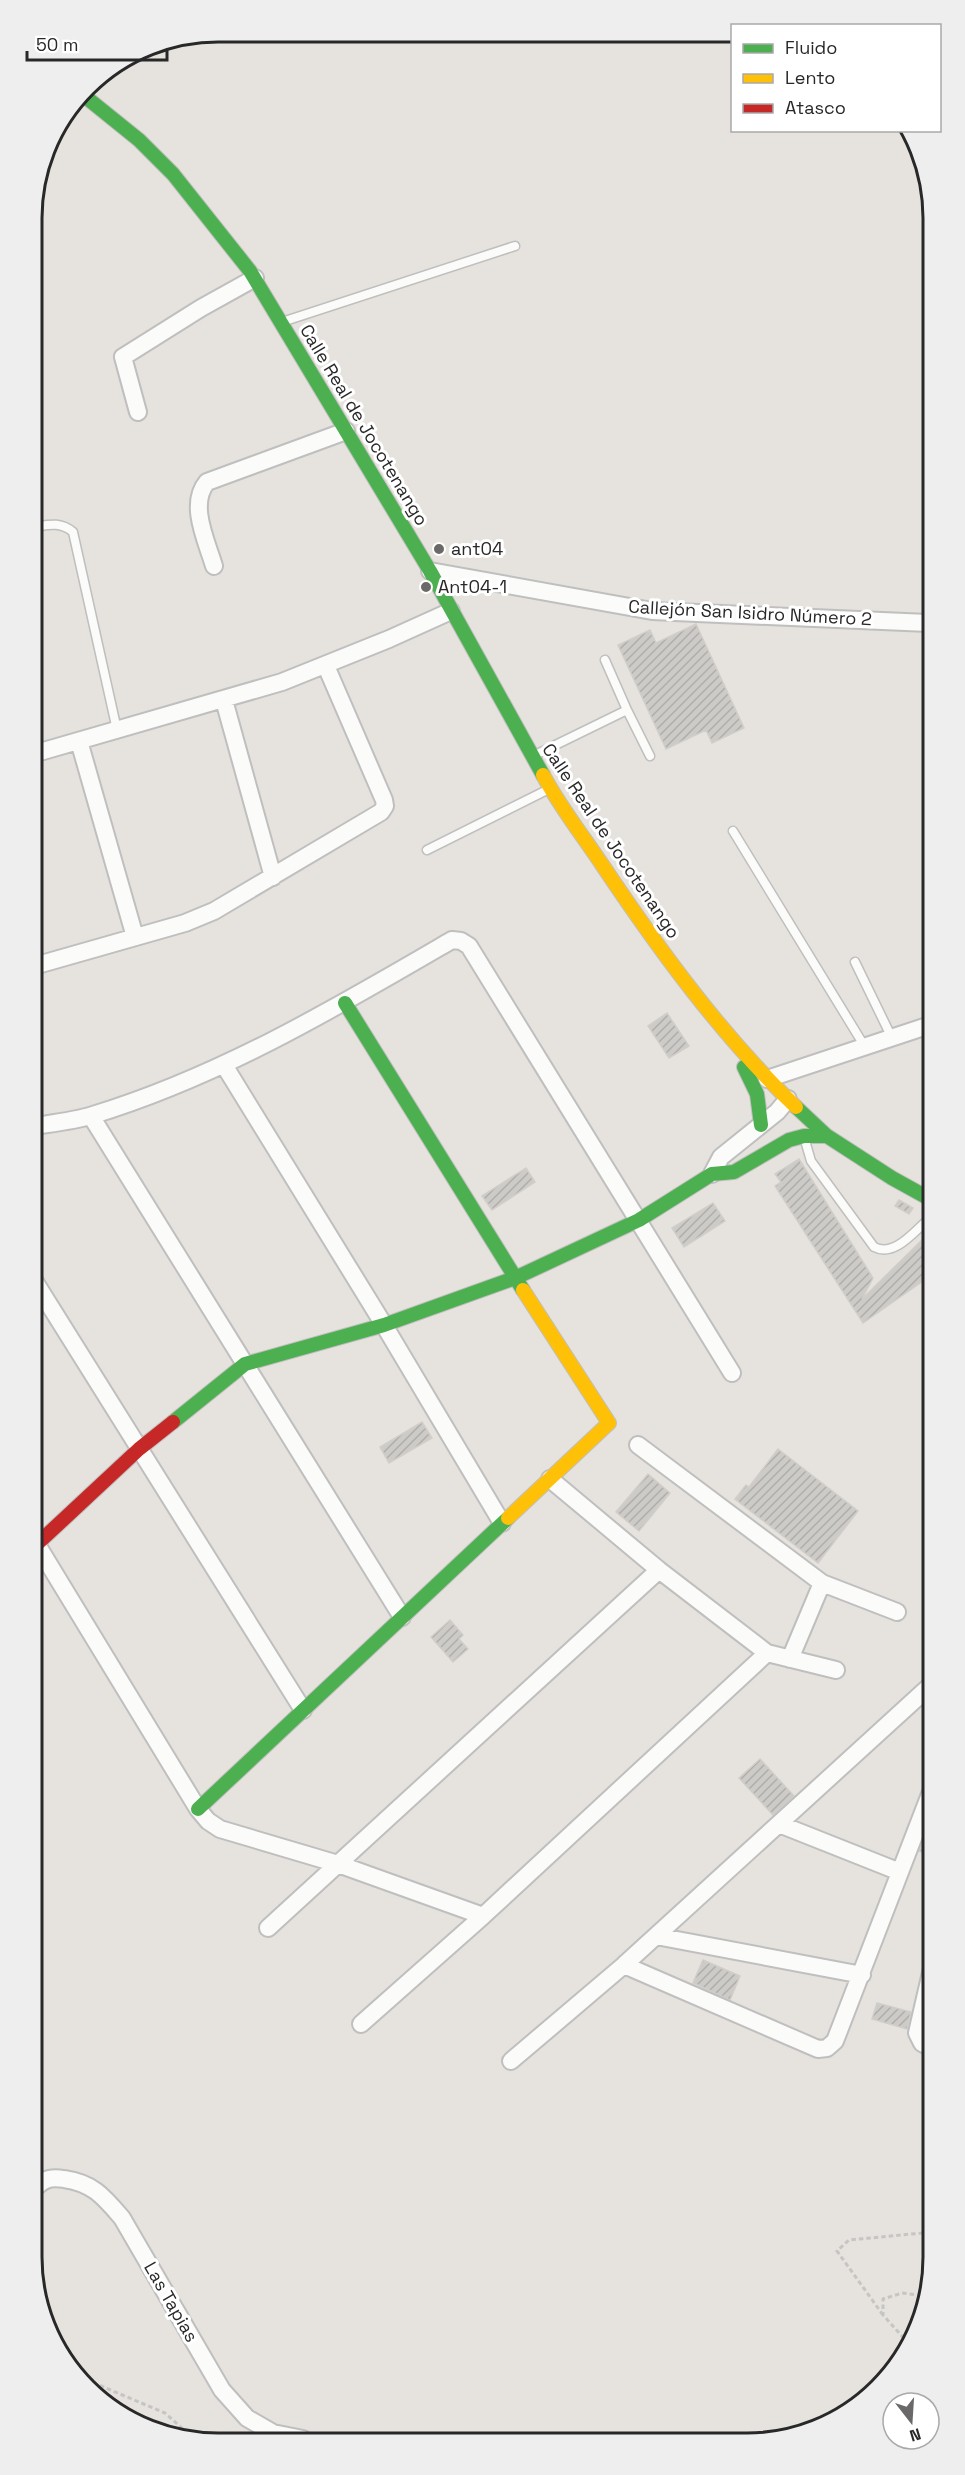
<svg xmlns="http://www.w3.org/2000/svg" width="965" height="2475" font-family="'Space Grotesk',sans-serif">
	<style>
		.building { fill: url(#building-hatch); stroke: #d1ceca; stroke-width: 1.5 }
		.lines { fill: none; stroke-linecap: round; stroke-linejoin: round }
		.lane-casing { stroke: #c0bfbf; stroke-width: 11 }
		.street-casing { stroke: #c0bfbf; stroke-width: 20 }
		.fast-casing { stroke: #c0bfbf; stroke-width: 16 }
		.slow-casing { stroke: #c0bfbf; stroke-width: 16 }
		.jam-casing { stroke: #c0bfbf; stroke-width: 16 }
		.path { stroke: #c6c5c5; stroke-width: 3; stroke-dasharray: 4.5 3; stroke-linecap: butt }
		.lane { stroke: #fbfbfa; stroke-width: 8 }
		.street { stroke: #fbfbfa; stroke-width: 16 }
		.fast { stroke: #4caf50; stroke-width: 14 }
		.slow { stroke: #ffc107; stroke-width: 14 }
		.jam { stroke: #c62828; stroke-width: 14 }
		.poi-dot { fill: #6a6968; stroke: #fff; stroke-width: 2 }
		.labels { text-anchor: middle; stroke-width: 6; stroke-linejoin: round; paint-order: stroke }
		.street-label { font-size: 18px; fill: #282828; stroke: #fff }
		.poi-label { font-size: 18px; fill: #282828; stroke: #fff; text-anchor: start }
		.rim { fill: none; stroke: #282828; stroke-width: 3 }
	</style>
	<defs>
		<pattern id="building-hatch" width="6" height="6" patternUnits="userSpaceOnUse" patternTransform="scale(1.5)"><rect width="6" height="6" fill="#cdcbc7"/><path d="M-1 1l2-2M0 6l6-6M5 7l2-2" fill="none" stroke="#b0aeab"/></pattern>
	</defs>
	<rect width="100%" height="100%" fill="#e6e3de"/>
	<!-- building -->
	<path class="building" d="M696,624L744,728L712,743L706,730L666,749L618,645L650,630L656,643Z
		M667,1013L689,1046L669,1058L648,1026Z
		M799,1159L873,1278L862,1299L930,1232V1276L863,1323L775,1186L781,1182L775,1174Z
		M526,1168L535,1182L492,1210L482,1196Z
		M899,1200L913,1208L909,1214L895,1206Z
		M713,1203L725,1221L684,1247L672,1228Z
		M422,1422L432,1438L389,1463L380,1447Z
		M778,1449L858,1511L818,1563L735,1499L746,1485L749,1487Z
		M648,1474L670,1493L639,1531L616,1512Z
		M450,1620L463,1635L459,1639L468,1649L453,1662L431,1637Z
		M760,1759L794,1796L773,1815L739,1778Z
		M932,1819V1856L919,1851Z
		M703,1960L740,1976L730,2000L693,1983Z
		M877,2003L911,2012L907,2029L872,2019Z"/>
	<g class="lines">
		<!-- lane casing -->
		<g class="lane-casing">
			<path id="lane" d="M285,321L515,246
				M33,527C48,525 60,521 73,532L117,730
				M605,660L627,710
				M537,754L627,710L650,756
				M733,831L865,1047
				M427,850L547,790
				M855,962L892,1038
				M804,1137L811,1161L874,1247C895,1258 915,1230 930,1218"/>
		</g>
		<!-- street casing -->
		<g class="street-casing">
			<path id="street" d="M138,412L123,357L201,308L255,278
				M214,566C207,542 188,504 207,482L346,431
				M430,571L652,611L928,623
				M224,700L273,877
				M79,741L135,937
				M33,754L282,682L389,639L451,611
				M34,966L185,923L214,911L381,812L385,806L384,800L326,666
				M224,1065L384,1325L502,1523
				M767,1079L930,1025
				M91,1116L402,1617
				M34,1126C54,1123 74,1121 93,1115C221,1076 337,1007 452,940L461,941L469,946L732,1373
				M712,1174L721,1157L777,1112L788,1099
				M35,1282L303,1710
				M638,1445L822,1583L897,1612
				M550,1479L659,1570L767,1653L836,1670
				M36,1543L198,1809L208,1821L220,1829L338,1864L483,1916
				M790,1659L822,1583
				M779,1824L900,1872
				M268,1928L659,1570
				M656,1936L862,1975
				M624,1965L818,2049L827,2048L835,2041L932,1789
				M932,1968L917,2033L922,2043L932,2048
				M361,2024L483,1916L767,1653
				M511,2061L624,1965L931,1685
				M37,2186C46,2178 53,2177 64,2179C93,2183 104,2197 122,2218L222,2390L247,2418L273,2433L303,2439"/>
		</g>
		<!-- fast casing -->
		<g class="fast-casing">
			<path id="fast" d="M82,94L139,140L173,174L250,271L430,571L543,775
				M345,1003L523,1290
				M744,1067L757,1094L761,1125
				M796,1107L827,1136L892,1178L930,1199
				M173,1422L245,1364L384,1325L515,1278L639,1220L712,1174L734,1172L789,1140L804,1136H827
				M198,1809L508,1518"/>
		</g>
		<!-- slow casing -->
		<g class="slow-casing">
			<path id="slow" d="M543,775C560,807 583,836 603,866C660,951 722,1036 796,1107
				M508,1518L609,1423L523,1290"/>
		</g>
		<!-- jam casing -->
		<g class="jam-casing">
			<path id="jam" d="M36,1545L139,1449L173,1422"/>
		</g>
		<!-- path -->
		<path class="path" d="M883,2315L837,2251L849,2240L933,2232
			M909,2344L883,2315V2299L902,2293L927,2296
			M87,2388L94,2383L165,2413L195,2440"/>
		<!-- lane -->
		<use href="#lane" class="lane"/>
		<!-- street -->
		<use href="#street" class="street"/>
		<!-- fast -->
		<use href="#fast" class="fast"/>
		<!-- slow -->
		<use href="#slow" class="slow"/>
		<!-- jam -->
		<use href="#jam" class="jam"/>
	</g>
	<!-- markers -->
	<g class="poi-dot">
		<circle cx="439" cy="549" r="6"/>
		<circle cx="426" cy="587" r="6"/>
	</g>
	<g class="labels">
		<!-- street labels -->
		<g class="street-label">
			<text transform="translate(364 425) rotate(59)" y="6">Calle Real de Jocotenango</text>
			<text transform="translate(750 613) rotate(3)" y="6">Callejón San Isidro Número 2</text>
			<text transform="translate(611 841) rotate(56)" y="6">Calle Real de Jocotenango</text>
			<text transform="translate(171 2302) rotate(60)" y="6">Las Tapias</text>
		</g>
		<!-- poi labels -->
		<g class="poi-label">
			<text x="451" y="555">ant04</text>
			<text x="438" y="593">Ant04-1</text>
		</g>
	</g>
	<!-- crop -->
	<path d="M0 0H965V2475H0ZM218 42H747A176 176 0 0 1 923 218V2257A176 176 0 0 1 747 2433H218A176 176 0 0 1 42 2257V218A176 176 0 0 1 218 42Z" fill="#eee" fill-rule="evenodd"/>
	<path class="rim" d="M218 42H747A176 176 0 0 1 923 218V2257A176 176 0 0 1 747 2433H218A176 176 0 0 1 42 2257V218A176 176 0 0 1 218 42Z"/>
	<!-- legend -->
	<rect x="731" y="24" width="210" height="108" fill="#ffffff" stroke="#a9a9a9" stroke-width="1.5"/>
	<rect x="743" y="44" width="30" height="9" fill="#4caf50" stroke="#a9a9a9" stroke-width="1.5"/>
	<text x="785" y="54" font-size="18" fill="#282828">Fluido</text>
	<rect x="743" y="74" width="30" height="9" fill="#ffc107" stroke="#a9a9a9" stroke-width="1.5"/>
	<text x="785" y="84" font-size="18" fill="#282828">Lento</text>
	<rect x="743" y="104" width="30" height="9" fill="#c62828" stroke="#a9a9a9" stroke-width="1.5"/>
	<text x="785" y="114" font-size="18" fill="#282828">Atasco</text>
	<!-- north arrow -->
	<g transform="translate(911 2421) rotate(163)"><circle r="28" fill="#ffffff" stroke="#a9a9a9" stroke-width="1.5"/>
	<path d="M0-4.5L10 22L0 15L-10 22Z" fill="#6a6968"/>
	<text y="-9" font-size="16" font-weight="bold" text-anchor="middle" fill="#282828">N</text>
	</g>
	<!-- scale -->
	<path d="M27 51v9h140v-9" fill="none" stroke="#282828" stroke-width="3"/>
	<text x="36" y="51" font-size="18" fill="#282828" stroke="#ffffff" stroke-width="4.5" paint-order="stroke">50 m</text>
</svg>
